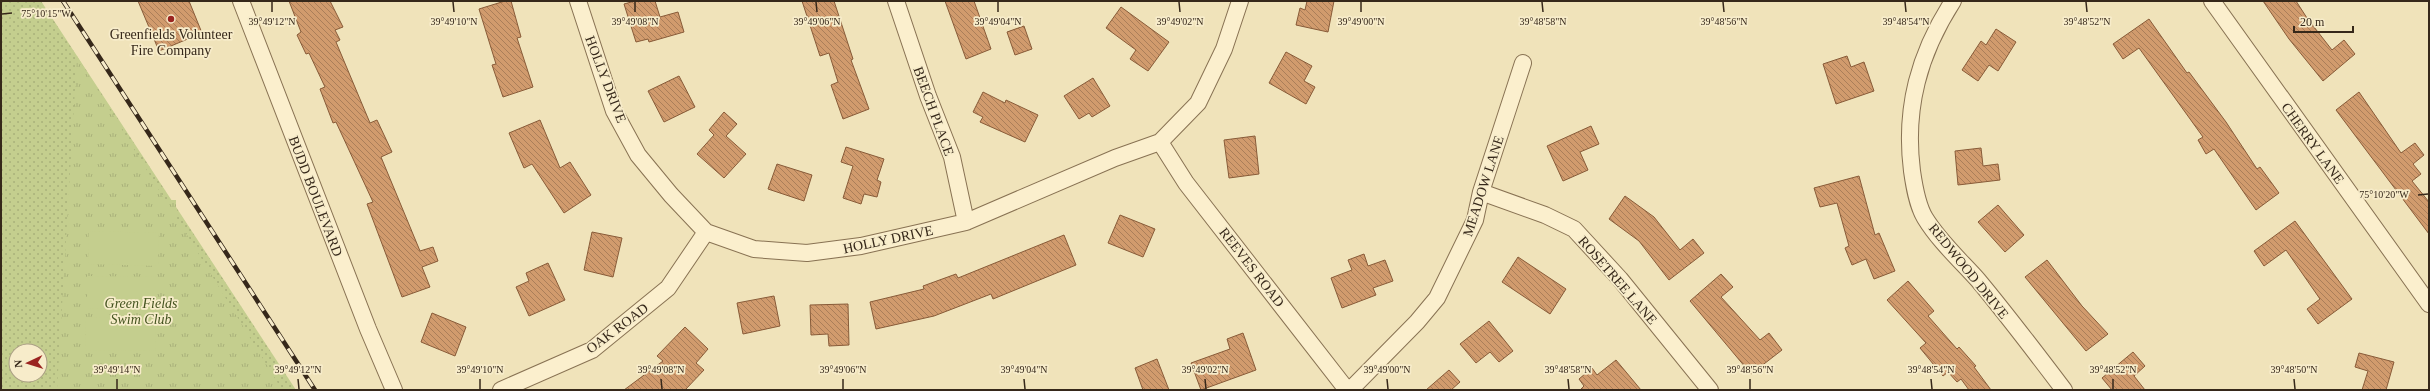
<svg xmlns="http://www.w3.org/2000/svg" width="2430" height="391" font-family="'Times New Roman',serif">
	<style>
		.grass { fill: url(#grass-dots); fill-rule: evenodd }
		.park { fill: url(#park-tufts) }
		.pitch { fill: #c4ce8e }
		.building { fill: url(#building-back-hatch); stroke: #885b38 }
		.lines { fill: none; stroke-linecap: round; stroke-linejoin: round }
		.street-casing { stroke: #887253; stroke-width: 18 }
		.street { stroke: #fbefcd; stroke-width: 16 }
		.rail-casing { stroke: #36281a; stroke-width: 4.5 }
		.rail { stroke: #f7ecca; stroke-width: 3; stroke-dasharray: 9; stroke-linecap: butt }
		.ticks { fill: none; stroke: #36281a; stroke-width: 1.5 }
		.poi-dot { fill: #9b2420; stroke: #f7ecca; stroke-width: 1.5 }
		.labels { text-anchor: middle; stroke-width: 3.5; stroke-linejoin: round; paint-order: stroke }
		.poi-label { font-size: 14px; fill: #36281a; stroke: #f7ecca }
		.street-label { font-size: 14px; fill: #36281a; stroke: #f7ecca }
		.park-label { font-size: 14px; font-style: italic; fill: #44531f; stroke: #f7ecca }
		.ticks-label { font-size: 10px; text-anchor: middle; fill: #36281a; stroke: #f7ecca; stroke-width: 3.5; stroke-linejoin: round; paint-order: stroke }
	</style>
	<defs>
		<pattern id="grass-dots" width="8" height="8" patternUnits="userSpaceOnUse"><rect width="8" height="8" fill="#c4ce8e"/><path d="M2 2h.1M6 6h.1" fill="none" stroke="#a9b17a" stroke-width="1.8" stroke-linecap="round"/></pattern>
		<pattern id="park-tufts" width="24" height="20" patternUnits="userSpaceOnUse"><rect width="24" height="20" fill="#c4ce8e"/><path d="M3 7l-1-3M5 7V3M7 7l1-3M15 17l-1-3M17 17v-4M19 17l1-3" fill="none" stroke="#a9b17a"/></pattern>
		<pattern id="building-back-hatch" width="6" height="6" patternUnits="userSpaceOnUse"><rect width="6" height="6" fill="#d19b6d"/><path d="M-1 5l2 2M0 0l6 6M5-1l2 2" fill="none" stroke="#aa7e59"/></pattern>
	</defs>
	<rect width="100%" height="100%" fill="#f0e3ba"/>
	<!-- grass -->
	<path class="grass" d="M1,1H41L296,390H1ZM16,351H40V375H16Z"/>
	<!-- park -->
	<path class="park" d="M77,56L165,200H176V217L282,390H57Z"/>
	<!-- pitch -->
	<path class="pitch" d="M89,231L159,233L158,266L88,264Z
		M87,276L157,277V310L87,308Z
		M86,317L156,319L155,351L85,350Z"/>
	<!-- building -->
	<path class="building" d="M138,1H189L202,33L159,51Z
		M289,1H330L343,27L335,30L340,40L336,42L370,123L377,120L392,152L381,157L420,251L433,247L438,261L422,267L430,287L402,297L367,204L373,202L336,122L333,123L320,89L325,87L309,53L306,54L297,35L301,32Z
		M505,1H511L521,37L517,38L533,87L503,97L492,65L496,64L479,9Z
		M635,1H655L660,17L678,12L684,32L649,42L648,39L636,42L624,4Z
		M802,1H834L853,59L851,60L869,109L843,119L831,85L838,82L829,53L820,56Z
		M945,1H974L991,49L966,59Z
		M1307,1H1334L1328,32L1296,25L1300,8L1305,10Z
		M2263,1H2296L2307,18L2332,50L2344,40L2355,54L2323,81L2289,39Z
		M1121,7L1169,42L1148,71L1130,59L1136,50L1106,28Z
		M2149,19L2187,73L2189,72L2226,122L2257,169L2260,167L2279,193L2256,210L2214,149L2206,154L2198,140L2203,137L2139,48L2123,59L2113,44Z
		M1024,26L1032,49L1015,55L1007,32Z
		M1996,29L2016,42L1998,71L1989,65L1978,81L1962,70L1981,41L1986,45Z
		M1286,52L1312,66L1304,81L1315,87L1306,104L1269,83Z
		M1847,56L1851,67L1864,62L1874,91L1836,104L1823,64Z
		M679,76L695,107L664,122L648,91Z
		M1093,78L1110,106L1092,117L1089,113L1079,119L1064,96Z
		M983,92L1005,103L1006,100L1038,115L1025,142L980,122L983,117L973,112Z
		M2359,92L2401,153L2415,143L2424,155L2413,164L2421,174L2412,181L2429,202V234L2336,110Z
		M724,112L737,124L726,136L746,154L724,178L697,154L714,135L709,130Z
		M540,120L560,168L570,162L591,195L564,213L532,164L524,168L509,133Z
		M1591,126L1599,144L1580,152L1588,170L1563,181L1547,146Z
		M1255,136L1259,174L1229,178L1224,140Z
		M846,147L884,159L877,180L881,182L877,197L864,194L861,204L843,198L853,166L841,162Z
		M1981,148L1983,166L1998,164L2000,180L1958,185L1955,151Z
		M777,164L812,175L804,201L768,189Z
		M1859,176L1875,235L1879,233L1895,271L1874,279L1866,259L1852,265L1845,248L1849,246L1837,203L1820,207L1814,188Z
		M1625,196L1654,217L1680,250L1693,239L1704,253L1669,280L1639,241L1609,219Z
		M1998,205L2024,235L2005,252L1978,222Z
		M1120,215L1155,229L1143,257L1108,243Z
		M2295,221L2352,299L2318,324L2307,309L2320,299L2286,250L2264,266L2254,251Z
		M592,232L622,238L613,277L584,270Z
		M1064,235L1076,265L993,299L991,294L934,316L876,329L870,302L924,289L923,286L956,274L958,278Z
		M1364,254L1368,266L1385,260L1393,281L1373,288L1376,295L1342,308L1331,278L1352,270L1348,260Z
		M1518,257L1566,289L1550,314L1502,282Z
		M2047,260L2082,306L2108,334L2086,351L2025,277Z
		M548,263L565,300L529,316L516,287L529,281L526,273Z
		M1721,274L1733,287L1721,297L1760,340L1769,333L1782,350L1751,374L1690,301Z
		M1908,281L1934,311L1928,316L1957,349L1959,347L1976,366L1974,367L1991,390H1969L1961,379L1957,382L1948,372L1943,376L1920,348L1926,343L1887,300Z
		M774,296L780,326L743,334L737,303Z
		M848,304L849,345L829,346L828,334L811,335L810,305Z
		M432,313L466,327L455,356L421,342Z
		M1489,321L1513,351L1499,362L1490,352L1476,363L1460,344Z
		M685,327L708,349L696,363L704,370L685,390H624L663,361L657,356Z
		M1243,333L1256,370L1201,390L1191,363L1230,349L1227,339Z
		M2133,352L2145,366L2134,376L2145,390H2112L2102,378Z
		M2359,353L2394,362L2386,390H2362L2368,371L2355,367Z
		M1157,359L1169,390H1143L1135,368Z
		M1616,360L1641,390H1580L1584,386L1579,379L1592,368L1597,375Z
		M1449,370L1460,382L1451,390H1426Z"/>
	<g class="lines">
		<!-- street casing -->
		<g class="street-casing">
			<path id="street" d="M241,1L368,329L394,390
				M578,1L614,111L638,155L671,195L706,232L754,249L807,253L861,246L966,222L1115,158L1160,142L1198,103L1224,49L1240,1
				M896,1L928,96L952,157L966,222
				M1953,1C1919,54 1904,108 1912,171C1914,185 1917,205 1925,218C1939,241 1960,260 1978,280C2008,316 2036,353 2064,390
				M2212,1L2429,304
				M1160,142L1186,183L1347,390
				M1481,192L1545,215L1574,229L1620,279L1710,390
				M501,390L592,350L668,288L706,232
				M1350,390L1417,322L1437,298L1475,220L1481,192L1523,63"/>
		</g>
		<!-- street -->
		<use href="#street" class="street"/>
		<!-- rail casing -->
		<g class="rail-casing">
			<path id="rail" d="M63,1L315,390"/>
		</g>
		<!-- rail -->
		<use href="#rail" class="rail"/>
	</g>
	<!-- ticks -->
	<path class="ticks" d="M272,2V12M453,2L454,12M635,2V12M816,2L817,12M998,2V12M1179,2L1180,12M1361,2V12M1542,2L1543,12M1723,2L1724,12M1905,2L1906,12M2086,2L2087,12M2,14L12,13M2418,195L2428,194M117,379V389M298,379L299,389M480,379V389M661,379L662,389M843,379V389M1024,379L1025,389M1205,379L1206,389M1387,379L1388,389M1568,379L1569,389M1750,379V389M1931,379L1932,389M2113,379V389M2294,379L2295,389"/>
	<!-- markers -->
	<circle class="poi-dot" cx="171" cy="19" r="4"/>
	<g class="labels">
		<!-- poi labels -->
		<g class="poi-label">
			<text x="171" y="39">Greenfields Volunteer<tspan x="171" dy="16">Fire Company</tspan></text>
		</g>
		<!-- street labels -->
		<g class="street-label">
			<text transform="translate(606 79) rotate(69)" y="5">HOLLY DRIVE</text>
			<text transform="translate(934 111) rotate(70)" y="5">BEECH PLACE</text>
			<text transform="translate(2313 143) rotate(54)" y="5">CHERRY LANE</text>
			<text transform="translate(1483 186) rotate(-72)" y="5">MEADOW LANE</text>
			<text transform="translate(316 196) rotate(69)" y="5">BUDD BOULEVARD</text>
			<text transform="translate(888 239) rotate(-12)" y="5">HOLLY DRIVE</text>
			<text transform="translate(1252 267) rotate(52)" y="5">REEVES ROAD</text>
			<text transform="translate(1969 271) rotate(51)" y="5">REDWOOD DRIVE</text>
			<text transform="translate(1618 280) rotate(49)" y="5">ROSETREE LANE</text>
			<text transform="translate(617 328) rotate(-37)" y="5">OAK ROAD</text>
		</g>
		<!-- park labels -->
		<g class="park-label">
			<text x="141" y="308">Green Fields<tspan x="141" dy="16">Swim Club</tspan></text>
		</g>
	</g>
	<g class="ticks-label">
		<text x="46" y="17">75°10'15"W</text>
		<text x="272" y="25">39°49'12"N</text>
		<text x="454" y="25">39°49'10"N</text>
		<text x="635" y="25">39°49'08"N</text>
		<text x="817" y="25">39°49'06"N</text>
		<text x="998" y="25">39°49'04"N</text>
		<text x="1180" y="25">39°49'02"N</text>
		<text x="1361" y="25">39°49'00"N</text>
		<text x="1543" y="25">39°48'58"N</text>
		<text x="1724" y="25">39°48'56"N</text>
		<text x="1906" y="25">39°48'54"N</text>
		<text x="2087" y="25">39°48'52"N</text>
		<text x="2384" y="198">75°10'20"W</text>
		<text x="117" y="373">39°49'14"N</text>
		<text x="298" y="373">39°49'12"N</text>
		<text x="480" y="373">39°49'10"N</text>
		<text x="661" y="373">39°49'08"N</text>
		<text x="843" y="373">39°49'06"N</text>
		<text x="1024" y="373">39°49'04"N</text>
		<text x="1205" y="373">39°49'02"N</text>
		<text x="1387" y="373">39°49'00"N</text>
		<text x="1568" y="373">39°48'58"N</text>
		<text x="1750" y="373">39°48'56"N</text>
		<text x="1931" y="373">39°48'54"N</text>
		<text x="2113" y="373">39°48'52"N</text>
		<text x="2294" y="373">39°48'50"N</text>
	</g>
	<!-- border -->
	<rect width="2430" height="391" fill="none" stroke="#36281a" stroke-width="4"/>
	<!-- north arrow -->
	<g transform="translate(28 363) rotate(266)"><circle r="19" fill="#f7ecca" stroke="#aa9e84"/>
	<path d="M0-3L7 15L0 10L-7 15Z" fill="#9b2420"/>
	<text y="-6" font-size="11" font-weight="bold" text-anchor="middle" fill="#36281a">N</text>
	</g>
	<!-- scale -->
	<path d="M2294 26v6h59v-6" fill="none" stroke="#36281a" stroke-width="2"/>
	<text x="2300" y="26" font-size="12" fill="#36281a" stroke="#f7ecca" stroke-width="3" paint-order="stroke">20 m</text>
</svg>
